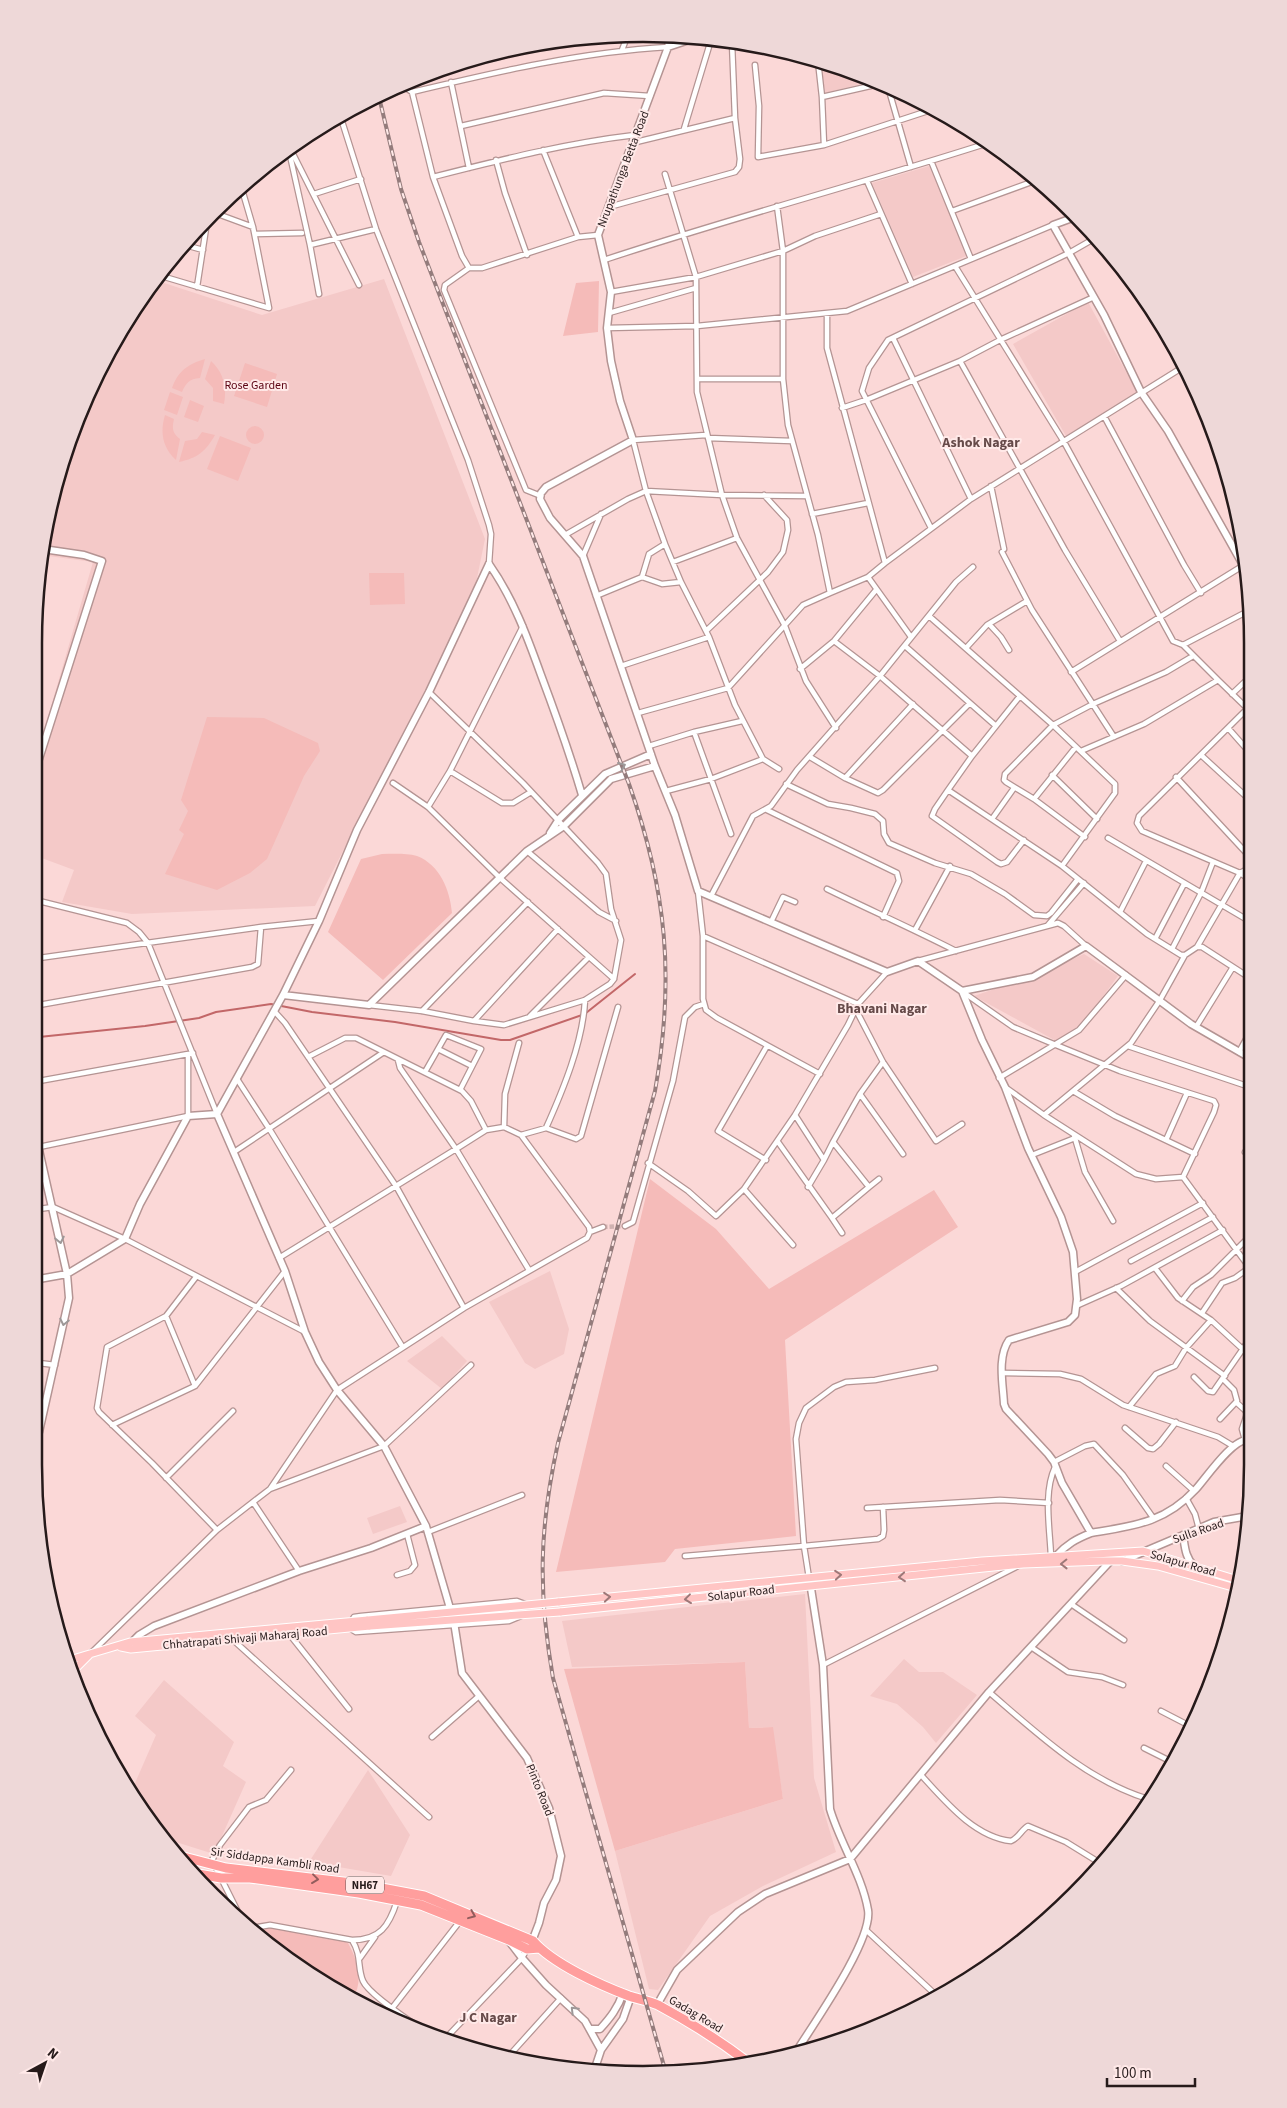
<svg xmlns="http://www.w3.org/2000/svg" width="1287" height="2108" font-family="'Source Sans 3',sans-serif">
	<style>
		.built { fill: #f4c9c8 }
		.green { fill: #f5bbb9 }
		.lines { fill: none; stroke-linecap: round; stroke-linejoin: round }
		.stream { stroke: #c26768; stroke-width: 2 }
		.street-tunnel { stroke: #d0b2b1; stroke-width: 4.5; stroke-dasharray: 4.5 2; stroke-linecap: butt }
		.street-casing { stroke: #b49493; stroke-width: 7 }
		.secondary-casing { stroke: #b49493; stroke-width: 9 }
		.primary-casing { stroke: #fff; stroke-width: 9 }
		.highway-casing { stroke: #fff; stroke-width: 11 }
		.street { stroke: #fff; stroke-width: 4.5 }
		.secondary { stroke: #fff; stroke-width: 6 }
		.primary { stroke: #ffc5c4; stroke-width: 7 }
		.highway { stroke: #ff9e9d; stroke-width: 9 }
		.rail-casing { stroke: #947c7c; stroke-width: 4 }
		.rail { stroke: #ffe9e8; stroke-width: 2; stroke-dasharray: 5.5; stroke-linecap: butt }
		.primary-bridge-casing { stroke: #fff; stroke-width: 9; stroke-linecap: butt }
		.primary-bridge { stroke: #ffc5c4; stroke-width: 7 }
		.oneway { stroke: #9d9898 }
		.oneway2 { stroke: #9d7878 }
		.oneway3 { stroke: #925c5c }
		.labels { text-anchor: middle; stroke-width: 4; stroke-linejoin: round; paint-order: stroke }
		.shield { fill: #ffe9e8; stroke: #675858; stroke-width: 1 }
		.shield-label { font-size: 11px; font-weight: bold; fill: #261a1a }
		.street-label { font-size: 12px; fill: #261a1a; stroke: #ffe9e8 }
		.park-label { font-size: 12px; fill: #5c0413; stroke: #ffe9e8 }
		.neighbourhood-label { font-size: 14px; font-weight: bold; fill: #664a49; stroke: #ffe9e8 }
		.rim { fill: none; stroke: #261a1a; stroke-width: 2.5 }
	</style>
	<rect width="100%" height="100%" fill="#fbd8d7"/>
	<!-- built -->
	<path class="built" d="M821,62L873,81L825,93Z
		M929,166L969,255L913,277L872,183Z
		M384,279L485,539L476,583L429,682L315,906L132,914L62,902L74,870L39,857V748L93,562L41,555L80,410L155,280L262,315Z
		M1088,302L1137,392L1066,436L1013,344Z
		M1084,954L1118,976L1081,1026L1058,1042L974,996L1044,972Z
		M550,1271L569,1329L564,1354L535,1369L525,1363L489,1302Z
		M442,1336L467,1361L442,1389L407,1361Z
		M400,1506L407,1522L373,1534L367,1518Z
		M805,1594L814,1778L836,1852L763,1886L710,1916L658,1990L649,1989L615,1851L783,1799L772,1727L749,1728L745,1662L572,1667L562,1621Z
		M904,1659L919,1672H943L977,1695L936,1743L923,1727L897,1704L870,1696Z
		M164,1680L234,1742L223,1766L246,1782L214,1854L163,1838L132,1790L156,1735L135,1716Z
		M368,1770L410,1835L391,1876L309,1862Z"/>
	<!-- green -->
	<path class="green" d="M599,281L598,332L563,336L576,283Z
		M205,359L200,378C189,379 186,383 182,392L172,388C178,371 188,364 205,359Z
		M211,361C224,373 227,388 224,404L213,401V388L205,379Z
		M245,363L277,374L267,407L234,396Z
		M170,392L183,397L177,415L164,410Z
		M190,400L204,406L198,422L184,417Z
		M165,415L174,419C172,428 172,433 180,439L176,460C162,447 160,432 165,415Z
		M246 435a9 9 0 1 1 18 0a9 9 0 1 1-18 0Z
		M202,432L215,435C206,451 198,458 179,462L185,441L197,439Z
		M220,436L251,448L238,481L207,469Z
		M369,573H404L405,604L370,605Z
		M207,717L264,718L318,743L320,751L304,776L267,859L250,873L217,890L165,874L184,834L179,830L188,811L181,800Z
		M382,854C393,854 406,853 417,856C440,865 450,890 452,913L383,980L328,932L361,859Z
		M650,1179L716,1229L769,1289L934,1190L958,1227L785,1340L796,1536L675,1549L665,1562L556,1572Z
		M745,1662L749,1728L773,1727L783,1799L615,1851L564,1669Z
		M268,1927L334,1937L348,1943C357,1959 364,1981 353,1998L273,1948L255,1931Z"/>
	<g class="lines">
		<!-- stream -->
		<path class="stream" d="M586,1013L635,974
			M39,1037L145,1026L199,1018L216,1012L271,1004L312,1012L395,1022L501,1040H510L582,1015"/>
		<!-- street-tunnel -->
		<path class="street-tunnel" d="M603,1227L625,1226"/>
		<!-- street casing -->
		<g class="street-casing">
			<path id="street" d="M622,50L627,37
				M818,61L822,97L879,84
				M755,65L759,106L758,157L824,145L822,97
				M451,82L469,168
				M403,86L412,92C496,72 581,52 668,47L667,36
				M888,87L911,167
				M412,92L433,177L462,256L469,268H482L578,237L598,235
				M340,115L376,229L468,460L489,525L491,534L489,564
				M461,126L604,93L650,96
				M684,129L711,40
				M632,143L735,118
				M824,145L934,109
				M291,150L359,285
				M543,150L578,237
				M289,151L310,245L376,229
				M496,160L505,193L527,255
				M931,161L971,259
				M665,174L696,277L697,392L722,495L737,538L785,626L806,681L836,728
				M433,177C500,160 566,143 635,135
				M867,181L912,284
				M314,194L361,179
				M609,207L735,172L739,167L740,159L735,118L732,43
				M952,211L1037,180
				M215,213L253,227
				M255,234L302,233
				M185,245L203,250
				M310,245L319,294
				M604,260C731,218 860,184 988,143
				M955,266L1064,442L1173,641L1183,645L1218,680
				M469,268L445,285L444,290L526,490L541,496
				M158,275L269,308L253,227L241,186
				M197,287L207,222
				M611,292L696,277L783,251L777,206
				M609,313L696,288
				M827,314V348L885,563L868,577L830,593
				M607,328L697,326L847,311L1053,225
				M893,338L971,499
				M960,361L1065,550L1120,641
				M697,379H783
				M842,408L866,400L960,361L1000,340L1094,297
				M1104,416L1184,565L1201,593
				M706,435L633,440L646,491L665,544L681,582L709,637L735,705L763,759L779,769
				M708,438L792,441
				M991,486L1004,549
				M812,514L868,503
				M931,528L862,391L869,368L888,340L1069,253L1097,237
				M565,535L628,499L646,491L722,495L807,496
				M1002,552L1032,610L1114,737
				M583,556L601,514
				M673,562L737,538
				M885,563L971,499L1183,367
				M642,577L649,554L665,544
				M868,577L911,637
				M596,596L642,577L662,584L681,582
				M929,616L1053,725L1115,784V793L1062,866
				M989,624L1001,637L1009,650
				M706,631L768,572L783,552L788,530L787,520L764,495
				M834,641L880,676L972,756L948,790L1062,866L1147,934L1181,955H1185L1197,947H1202L1250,978
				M1183,645L1252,609
				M905,646L996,726
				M966,648L987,625L1027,601
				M621,666L709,637
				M800,669L834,641L876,590
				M1071,672L1244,565
				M429,692L523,783L598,863L606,874L611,909L621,940L614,979L610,984L585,1000L504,1025L474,1021
				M1232,694L1252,675
				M638,713L728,688L803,605L830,593L818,535L788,425L783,379V251L815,236L881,214
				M1228,728L1251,754
				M694,732L731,834
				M649,746L694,732L742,721
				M1081,751L1144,724L1218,680L1251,712
				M1201,755L1251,801
				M972,756L1020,696
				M810,757L845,778L878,793L883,790L970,703
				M450,771L502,803H513L531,792
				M1052,775L1097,819
				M1176,777L1251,858
				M845,778L913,704
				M393,783L428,807L499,877L614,979
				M786,784L828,804L851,808L875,814L883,821L884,834L889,843L935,863L971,874L1005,894L1034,915L1047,916L1051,913L1078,879
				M948,790L935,809L932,816L997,862L1001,864L1007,862L1024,840
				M666,791L711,779L763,759
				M1034,799L1075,748
				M428,807L450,771L523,626
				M767,810L897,873L899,881L883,917
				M992,819L1014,788
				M1085,837L1034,799L1006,782L1004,780L1005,774L1053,725L1093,704L1166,672L1193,656
				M1108,838L1251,922
				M527,851L599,912L616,921
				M1251,880L1240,873L1142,831L1137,823L1139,816L1252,704
				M827,889C870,910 913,929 956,951
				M698,891L703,936L858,1004
				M711,896L753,816L771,806L797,770L880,676L956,582L973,567
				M39,901L127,923L139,932L148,943L217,1114
				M1120,912L1146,861
				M771,922L783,897L795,902
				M1048,925L1084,883
				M261,927L319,921
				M915,930L950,866
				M703,936V999L706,1010L717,1018L820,1074
				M1155,939L1184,884
				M1197,947L1240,873L1251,867
				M1172,949L1201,893L1213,862
				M39,958L261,927L258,964L252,967L39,1005
				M918,961L1058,923L1064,926L1086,946
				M963,992L1013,1027L1056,1045L1120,1071L1214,1101L1216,1105L1214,1112L1183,1177L1249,1267
				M369,1005L422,1011L474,1021L558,929
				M856,1010L883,1062L936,1141L962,1124
				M422,1011L528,902
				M530,1016L589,957
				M1196,1027L1233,967
				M1128,1046L1250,1087
				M438,1049L472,1066
				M1239,1052L1250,1032
				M308,1057L345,1038H356L462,1091L471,1101L486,1130
				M398,1060L400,1068L456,1149L486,1130L504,1127
				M425,1072L446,1035L481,1049L460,1090
				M999,1078L1079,1030L1126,975
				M237,1079L270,1130L402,1346
				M39,1081L188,1054
				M1005,1087L1044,1115L1131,1043L1160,1000L1185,955
				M1073,1091L1115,1116L1195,1154
				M860,1094L903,1154
				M795,1115L824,1160L808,1187
				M1044,1115L1136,1174L1156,1179L1183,1177
				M546,1128C563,1090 583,1042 585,1000
				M521,1135L546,1128L576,1139L581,1136L618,1007
				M1074,1135L1085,1172L1113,1221
				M1166,1140L1187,1093
				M778,1142L832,1218L869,1187L833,1142L860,1094L883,1062
				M39,1147L188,1116V1054L193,1053
				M234,1152L384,1052
				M1245,1152L1250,1154
				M1032,1155L1075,1138
				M766,1160L718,1131L767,1046
				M824,1160L833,1142
				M648,1163L688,1191L716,1216L744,1189
				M869,1187L879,1179
				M39,1209L53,1207L125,1239L305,1332
				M832,1218L842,1233
				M625,1226L633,1222L673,1081L685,1017L695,1007L704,1004
				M590,1232L603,1227
				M793,1245L744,1189L795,1115L848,1025L858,1004L887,972
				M279,1258L456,1149L529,1270
				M1131,1261L1213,1217
				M1155,1268L1178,1298L1211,1320L1249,1355
				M1075,1272L1203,1203
				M196,1277L166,1316L107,1347L97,1408L99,1412L152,1463L217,1530
				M1116,1288L1150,1321L1225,1376
				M1182,1301L1193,1287L1211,1275L1249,1237
				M1076,1306L1121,1286L1223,1230
				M464,1308L587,1238L590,1232L589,1227L521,1135L504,1127L505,1094L519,1043
				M1202,1313L1222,1283L1235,1278L1249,1268
				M166,1316L195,1386
				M39,1363L55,1365
				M1003,1373L1060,1374L1081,1379L1123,1405L1218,1437L1233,1446
				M1194,1377L1208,1391L1213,1392L1249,1340
				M1237,1403L1247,1412
				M1129,1407L1156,1374L1175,1366L1186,1348L1211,1320
				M1220,1419L1237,1401L1234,1390L1223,1379
				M112,1425L195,1386L285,1271
				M1125,1428L1148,1448L1153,1449L1159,1444L1176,1422
				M1245,1440L1242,1429L1249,1408
				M1054,1462L1085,1446L1094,1444L1123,1475L1154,1519
				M1166,1466L1194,1491
				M166,1478L233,1411
				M270,1489L337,1390L464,1308L396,1186L285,1023L275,1012
				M1186,1498L1195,1514L1199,1529
				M253,1502L299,1571
				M867,1508L1000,1500L1049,1503
				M428,1532L522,1495
				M685,1556L804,1546L796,1439L799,1423L806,1408L834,1387L846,1382L875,1380L935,1368
				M1051,1557C1050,1529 1043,1493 1055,1467
				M397,1575L410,1571L415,1565L407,1534
				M809,1578L804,1546L878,1539L883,1536L884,1530L883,1507
				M1071,1604L1124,1640
				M351,1622L354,1617L361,1616L517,1601L525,1604
				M351,1629L356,1632L509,1621L521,1616
				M290,1635L349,1709
				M232,1639L429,1817
				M1031,1647L1068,1672L1102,1677L1123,1685
				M92,1652L217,1530L253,1502L270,1489L384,1446L471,1365
				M823,1665L1018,1566
				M989,1692C1038,1734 1086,1780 1148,1799
				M1161,1711L1190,1726
				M432,1737L479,1696
				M1144,1748L1170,1761
				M921,1775C945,1801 974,1837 1011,1841C1019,1838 1021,1830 1028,1826L1066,1842L1100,1863
				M210,1864L220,1845L249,1807L266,1800L291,1770
				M215,1866L240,1916
				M252,1928L270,1925L352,1940C362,1956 357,1967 363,1981C369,1995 414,2024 429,2034
				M866,1930L937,1996
				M352,1940C380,1940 389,1926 397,1901
				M360,1958L375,1937
				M386,2016L460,1921
				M444,2040L522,1958L527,1949
				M507,2058L561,1998"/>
		</g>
		<!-- secondary casing -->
		<g class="secondary-casing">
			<path id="secondary" d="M698,37L668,47L598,235L611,292L607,328L611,361L620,401L633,440L546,487L541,493L540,499L550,518L583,556L655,766L675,815L698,891L887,972L918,961L962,991L982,1040L1005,1087L1028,1148L1061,1217L1073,1252L1077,1299L1075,1315L1068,1322L1009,1340C997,1357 1003,1384 1004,1404L1006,1409L1048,1454L1054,1462L1062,1483L1091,1533C1076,1539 1067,1544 1056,1556
				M1075,217L1053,225L1104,315L1141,392L1168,431L1247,572
				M489,564C513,598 527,636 541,675C556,715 570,754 582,795
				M39,759L102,561L84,555L43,549
				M550,833L559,819L605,774L651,754
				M962,991L1033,977L1086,946L1191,1024L1250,1058
				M283,995L369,1005L527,851L564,826L611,779L655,766
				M217,1114L285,1271L305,1332L319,1362L337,1390L384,1446L426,1526L454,1622L462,1673L527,1758L549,1808L561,1856L556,1880L544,1903L539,1923L531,1944
				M217,1114L283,995L319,921L357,830L429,692L489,564
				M39,1150L67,1274L69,1298L39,1432
				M39,1279L67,1274L125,1239L140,1204L188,1116L217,1114
				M1091,1533C1133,1526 1165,1523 1196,1489C1206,1478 1233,1438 1248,1440
				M1183,1535C1185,1547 1185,1557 1194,1566
				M1122,1561L1214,1522L1248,1516
				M132,1642L139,1635L154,1626L299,1571L371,1548L426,1526
				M509,1941L522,1958L546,1985L585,2021L601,2050
				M657,2005L677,1970L738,1912L765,1894L850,1859L989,1692L1117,1554
				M590,2029H600C610,2018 618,2008 623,1993
				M796,2052C814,2023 873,1940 868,1910C862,1875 840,1843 830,1809L823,1665L810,1582
				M592,2069L596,2065L601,2050L623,2019L631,1996"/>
		</g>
		<!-- primary casing -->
		<g class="primary-casing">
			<path id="primary" d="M558,1602L982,1561L1143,1551L1238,1580
				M560,1612L1023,1564L1104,1561H1122L1158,1566L1236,1588
				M121,1647L131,1649L370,1626
				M66,1661L130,1642L368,1620
				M71,1673L89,1655"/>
		</g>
		<!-- highway casing -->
		<g class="highway-casing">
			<path id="highway" d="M180,1856L226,1868L360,1884L424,1896L533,1941C553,1964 600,1985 629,1996C638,1999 649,2001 658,2005C690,2022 720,2041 749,2063
				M198,1874L221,1878H250L359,1893L421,1905L509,1940L527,1949L539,1948"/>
		</g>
		<!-- street -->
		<use href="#street" class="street"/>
		<!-- secondary -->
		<use href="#secondary" class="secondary"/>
		<!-- primary -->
		<use href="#primary" class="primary"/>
		<!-- highway -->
		<use href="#highway" class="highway"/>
		<!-- rail casing -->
		<g class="rail-casing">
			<path id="rail" d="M379,97L401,189L419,242L629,784C667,891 675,979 655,1091L558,1443C539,1529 538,1592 553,1678L666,2073"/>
		</g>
		<!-- rail -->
		<use href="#rail" class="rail"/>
		<!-- primary-bridge casing -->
		<g class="primary-bridge-casing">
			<path id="primary-bridge" d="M368,1620L558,1602
				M370,1626L560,1612"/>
		</g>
		<!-- primary-bridge -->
		<use href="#primary-bridge" class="primary-bridge"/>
	</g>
	<!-- one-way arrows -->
	<defs><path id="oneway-chevron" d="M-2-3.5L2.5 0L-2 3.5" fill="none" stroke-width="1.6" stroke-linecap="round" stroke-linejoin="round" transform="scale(1.25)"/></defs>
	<g class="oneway">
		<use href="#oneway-chevron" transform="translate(622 766) rotate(-23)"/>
		<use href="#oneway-chevron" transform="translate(60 1240) rotate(78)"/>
		<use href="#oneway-chevron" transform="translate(64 1322) rotate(102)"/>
		<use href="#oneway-chevron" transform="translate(574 2010) rotate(-135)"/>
	</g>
	<g class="oneway2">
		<use href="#oneway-chevron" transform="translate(1064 1564) rotate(179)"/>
		<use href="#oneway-chevron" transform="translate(838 1575) rotate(-5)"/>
		<use href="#oneway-chevron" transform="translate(902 1577) rotate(175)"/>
		<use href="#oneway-chevron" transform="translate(607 1597) rotate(-5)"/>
		<use href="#oneway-chevron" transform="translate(688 1599) rotate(173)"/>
	</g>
	<g class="oneway3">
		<use href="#oneway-chevron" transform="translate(315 1879) rotate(7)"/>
		<use href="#oneway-chevron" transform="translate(472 1915) rotate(22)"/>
	</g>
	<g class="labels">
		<!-- shield labels -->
		<rect class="shield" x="346" y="1876.5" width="38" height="17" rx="4"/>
		<g class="shield-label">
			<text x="365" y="1889">NH67</text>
		</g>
		<!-- street labels -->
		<g class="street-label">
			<text transform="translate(623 169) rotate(-69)" y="4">Nrupathunga Betta Road</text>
			<text transform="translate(1198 1531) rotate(-19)" y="4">Sulla Road</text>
			<text transform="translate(1183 1563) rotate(16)" y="4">Solapur Road</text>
			<text transform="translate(741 1593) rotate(-7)" y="4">Solapur Road</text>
			<text transform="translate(245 1638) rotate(-5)" y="4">Chhatrapati Shivaji Maharaj Road</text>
			<text transform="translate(540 1790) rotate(68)" y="4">Pinto Road</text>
			<text transform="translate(275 1860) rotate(8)" y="4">Sir Siddappa Kambli Road</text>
			<text transform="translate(696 2014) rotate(31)" y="4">Gadag Road</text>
		</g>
		<!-- park labels -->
		<g class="park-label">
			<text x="256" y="389">Rose Garden</text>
		</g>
		<!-- neighbourhood labels -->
		<g class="neighbourhood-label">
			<text x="981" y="447">Ashok Nagar</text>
			<text x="882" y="1013">Bhavani Nagar</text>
			<text x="488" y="2022">J C Nagar</text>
		</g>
	</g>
	<!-- crop -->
	<path d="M0 0H1287V2108H0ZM643 42H643A601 601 0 0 1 1244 643V1465A601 601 0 0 1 643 2066H643A601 601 0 0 1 42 1465V643A601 601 0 0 1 643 42Z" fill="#eed8d8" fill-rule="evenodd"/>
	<path class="rim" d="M643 42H643A601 601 0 0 1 1244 643V1465A601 601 0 0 1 643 2066H643A601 601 0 0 1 42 1465V643A601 601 0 0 1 643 42Z"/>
	<!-- north arrow -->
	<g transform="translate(45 2063) rotate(40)" stroke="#ffe9e8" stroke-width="4" paint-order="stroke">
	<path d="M0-4L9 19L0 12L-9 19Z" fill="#261a1a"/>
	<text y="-8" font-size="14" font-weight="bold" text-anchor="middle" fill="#261a1a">N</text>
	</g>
	<!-- scale -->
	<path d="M1107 2078v8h88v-8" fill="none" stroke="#261a1a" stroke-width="2.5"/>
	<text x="1114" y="2078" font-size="15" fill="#261a1a" stroke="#ffe9e8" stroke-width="4" paint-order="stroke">100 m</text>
</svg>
